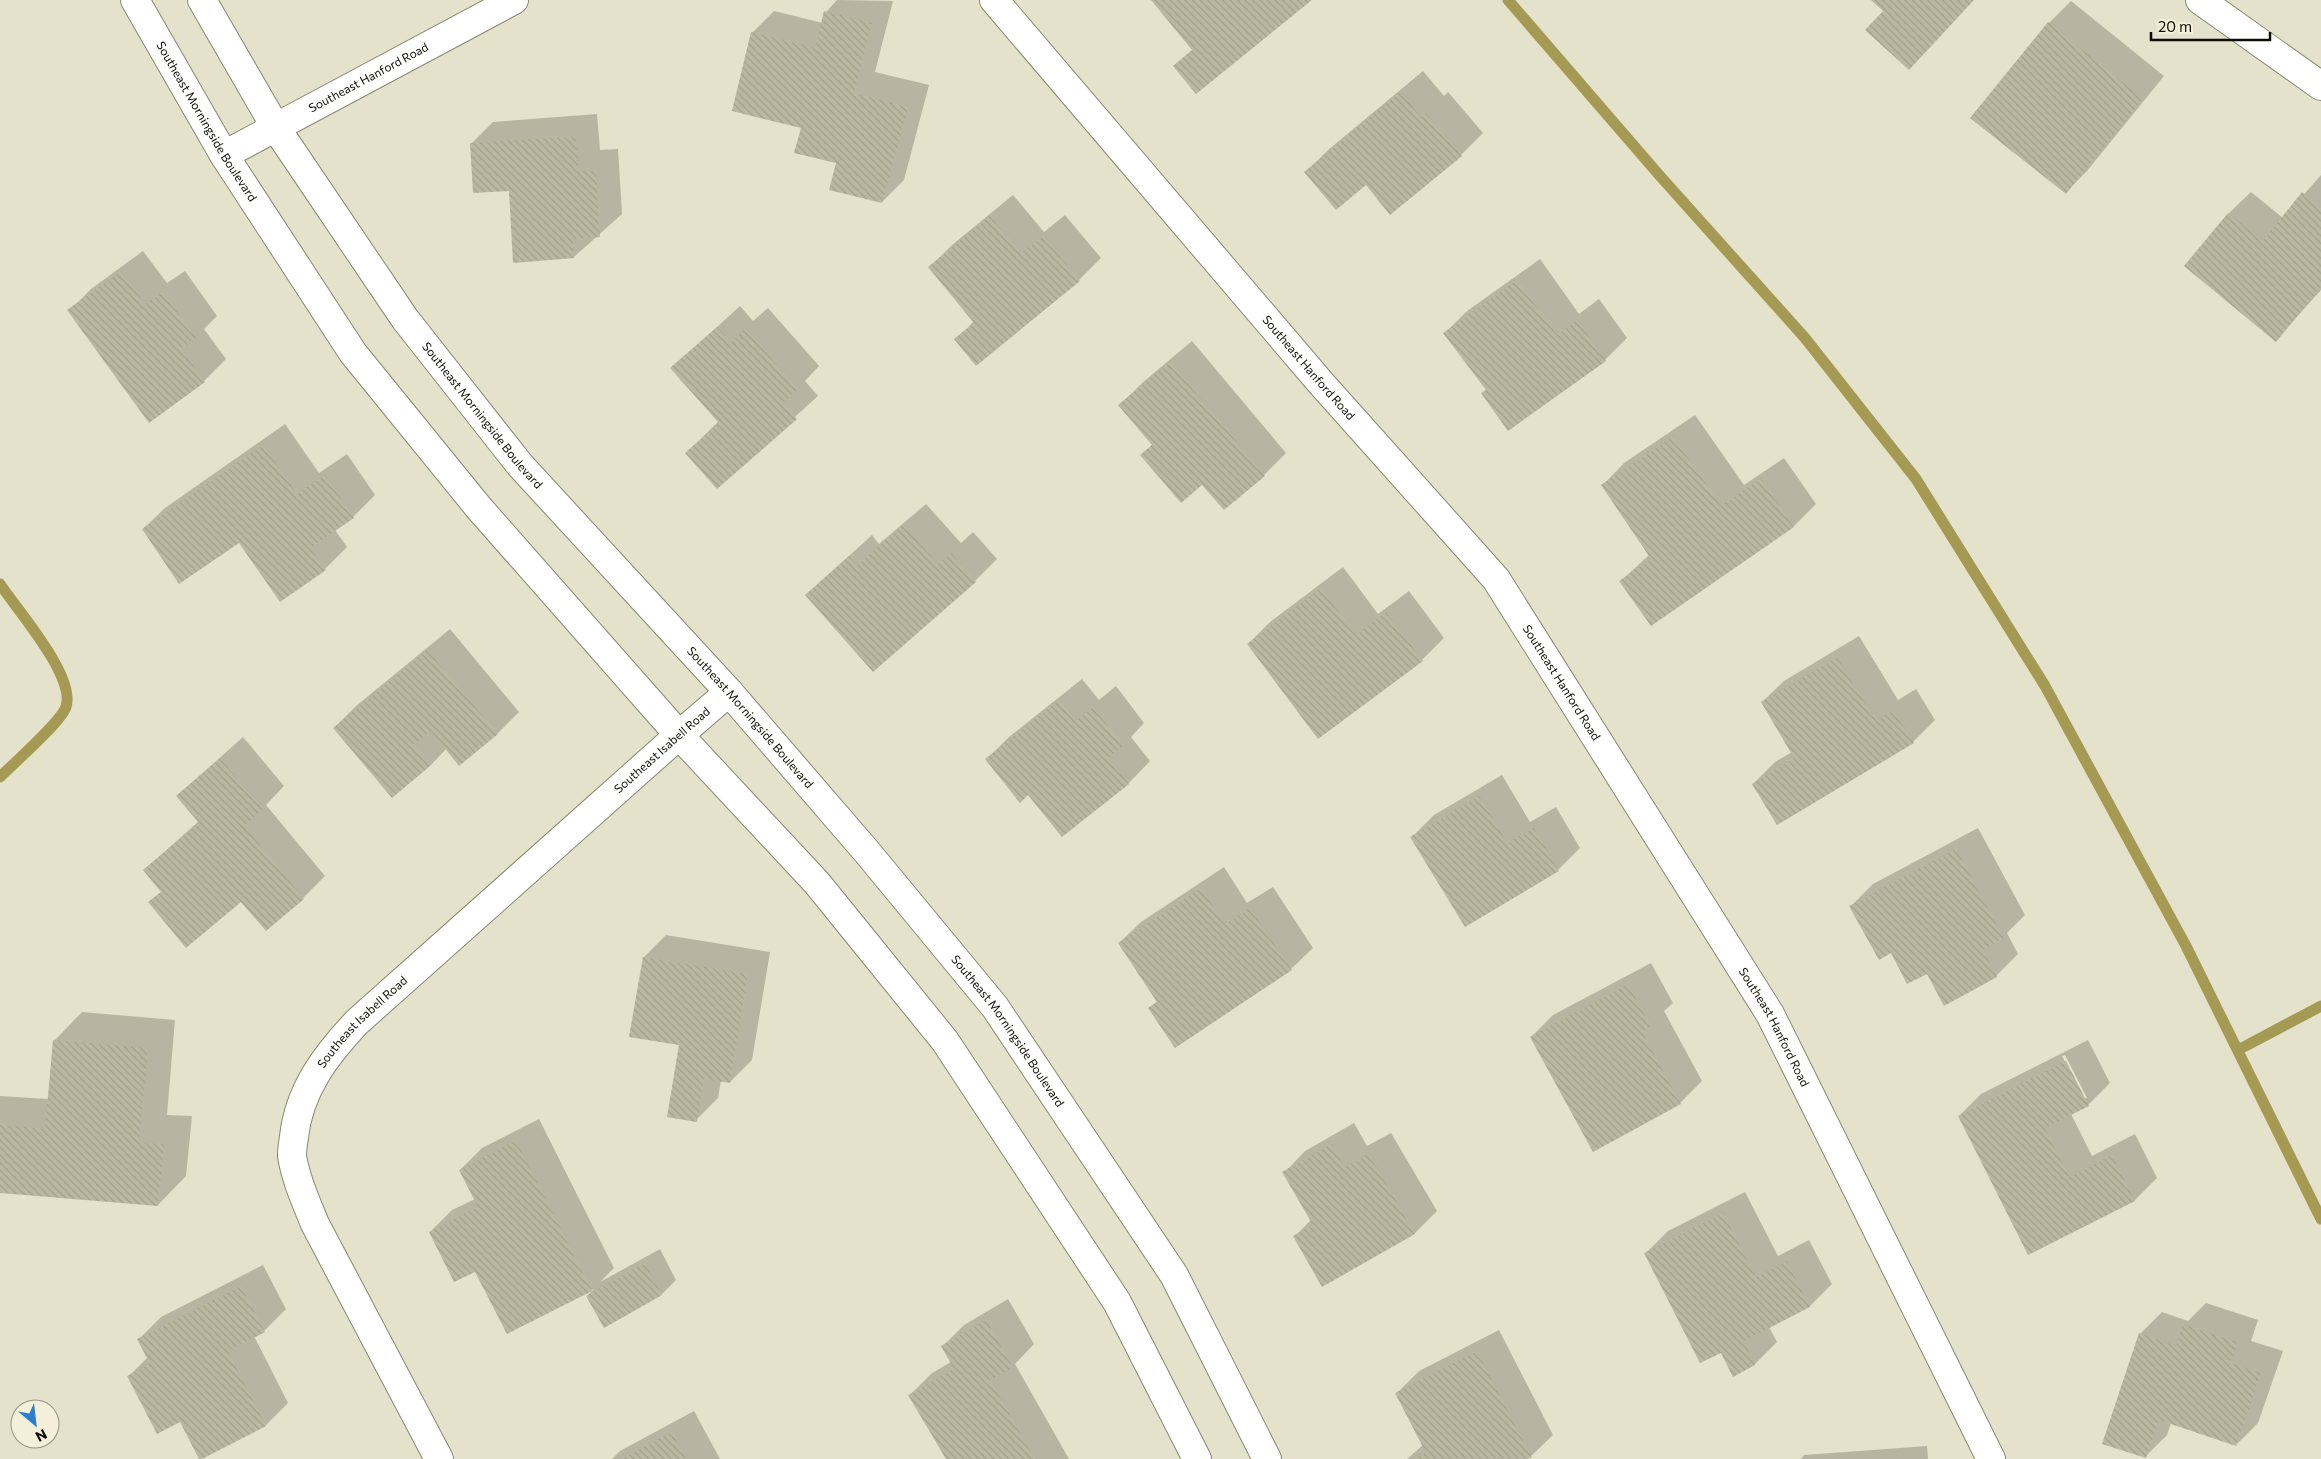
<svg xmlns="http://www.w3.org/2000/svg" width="2321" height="1459" font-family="Commissioner,sans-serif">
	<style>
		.shadow { fill: #0003; fill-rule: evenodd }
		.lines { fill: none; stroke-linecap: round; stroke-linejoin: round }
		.stream { stroke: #a59a54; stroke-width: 11 }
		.building { fill: url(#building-back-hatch) }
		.street-casing { stroke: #898671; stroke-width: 30 }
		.secondary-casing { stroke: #898671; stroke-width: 30 }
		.street { stroke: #fff; stroke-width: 28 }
		.secondary { stroke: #fff; stroke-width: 28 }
		.labels { text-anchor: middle; stroke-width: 4.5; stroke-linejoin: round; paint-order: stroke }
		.street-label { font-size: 12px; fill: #0d0c05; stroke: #f3efd8 }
	</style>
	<defs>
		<pattern id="building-back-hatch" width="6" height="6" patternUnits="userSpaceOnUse" patternTransform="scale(1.25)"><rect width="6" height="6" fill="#bbb8a2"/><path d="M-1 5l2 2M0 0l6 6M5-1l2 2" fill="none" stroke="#a09d8a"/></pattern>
	</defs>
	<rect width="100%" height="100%" fill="#e5e2cb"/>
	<!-- shadow -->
	<path class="shadow" d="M837,0L893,1L875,72L929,85L904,180L882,202L802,127L752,33L774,11L823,23L826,12Z
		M2071,1L2164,76L2087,171L2065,193L2049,23Z
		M1423,71L1444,96L1448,92L1483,133L1461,155L1306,172L1328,150Z
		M597,114L600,150L618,149L622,214L574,257L471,144L493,122Z
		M2321,175V290L2276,340L2186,266L2229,213L2251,192L2283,218Z
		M1013,195L1044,232L1065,215L1101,258L1079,280L976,365L956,340L974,321L930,267L952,245Z
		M143,251L167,283L185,271L217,316L204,329L226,359L204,381L69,311L91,289Z
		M1540,259L1579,314L1599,299L1627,338L1605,360L1487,390L1445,333L1467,311Z
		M740,306L753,321L768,308L819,366L805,381L818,396L717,487L686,453L719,421L672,368Z
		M1192,341L1286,453L1264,475L1224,508L1203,483L1142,455L1153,444L1120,405L1142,383Z
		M1695,415L1744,485L1784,458L1816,504L1794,526L1651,625L1621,581L1650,554L1603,485L1624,463Z
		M285,424L319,473L347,454L375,495L353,517L335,530L347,547L325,569L240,542L143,529L165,508Z
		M926,504L961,543L973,532L997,559L975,581L873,671L806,595L872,535L879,544Z
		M1343,567L1378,614L1409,591L1444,638L1422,660L1248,644L1270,622Z
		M450,629L519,712L497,734L447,748L430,766L334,728L356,706Z
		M1859,636L1898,700L1916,689L1935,720L1913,742L1753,784L1775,762L1792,752L1762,702L1784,681Z
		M1082,679L1099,700L1116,686L1144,723L1131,737L1150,761L1129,783L1062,835L1029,794L987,759L1009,737Z
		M243,737L284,786L266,805L325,876L303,898L266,929L241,900L150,902L162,891L144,870L199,821L177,796Z
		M1502,775L1530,822L1556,807L1580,848L1558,870L1465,926L1412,837L1434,815Z
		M1978,828L2025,915L2007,933L2018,954L1996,976L1928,972L1892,952L1851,906L1873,884Z
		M1224,867L1247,903L1273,887L1313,948L1291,969L1150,1008L1157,1001L1119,943L1141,922Z
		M666,935L770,952L752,1060L730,1082L721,1080L718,1098L696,1120L681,1044L631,1036L644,957Z
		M1651,963L1673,1003L1664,1011L1702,1081L1680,1103L1531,1037L1553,1015Z
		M82,1012L175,1020L167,1115L192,1116L186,1176L158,1205L0,1192V1096L49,1099L54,1041Z
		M2088,1040L2110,1083L2088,1105L2071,1114L2092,1156L2135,1134L2157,1178L2135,1200L2029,1254L1959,1116L1981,1094ZM2065,1055L2087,1098H2084L2062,1056Z
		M539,1119L614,1268L600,1282L660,1249L676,1280L662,1294L604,1326L587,1296L594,1289L507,1333L476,1270L430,1232L452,1210L475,1199L460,1170L482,1148Z
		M1354,1123L1367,1146L1391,1133L1437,1211L1415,1233L1322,1285L1294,1237L1311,1220L1284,1173L1305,1151Z
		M1745,1192L1778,1256L1809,1240L1832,1284L1810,1306L1769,1327L1777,1342L1755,1364L1733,1375L1721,1351L1646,1253L1668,1231Z
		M263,1265L286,1309L264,1331L254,1336L288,1403L266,1425L200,1459L180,1420L129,1376L148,1357L139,1339L161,1317Z
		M1008,1299L1034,1344L1015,1364L1069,1459H947L910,1395L932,1373L951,1362L942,1347L964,1325Z
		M2206,1303L2258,1320L2251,1341L2283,1351L2258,1423L2236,1445L2171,1423L2167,1435L2145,1457L2140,1334L2162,1312L2188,1321Z
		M1499,1330L1553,1435L1528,1459H1407L1423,1445L1397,1393L1419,1371Z
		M694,1411L720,1459H612L620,1451Z
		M1927,1446L1928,1459H1801L1804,1455Z"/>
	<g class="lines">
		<!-- stream -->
		<path class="stream" d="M1508,0L1660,176L1805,338L1916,479L2045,686L2186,946L2321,1219
			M0,584C17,610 76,676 66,707C61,722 14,763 0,777
			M2238,1050L2321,1006"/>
	</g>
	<!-- building -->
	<path class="building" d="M1151,0H1312L1196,94L1173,66L1192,50Z
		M1871,0H1974L1909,70L1865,30L1883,11Z
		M824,11L872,23L854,93L908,107L882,203L829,190L836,163L794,153L801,128L732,111L751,32L815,48Z
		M2048,22L2143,99L2066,194L1970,118Z
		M1400,92L1421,117L1426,113L1462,156L1390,215L1366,185L1336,210L1304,172Z
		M576,136L578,172L596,170L600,237L573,239L574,258L513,263L509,191L473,193L470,143Z
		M2302,192L2321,208V287L2276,342L2184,266L2228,213L2263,241Z
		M990,216L1021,253L1043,236L1080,281L976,366L954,339L974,323L928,267Z
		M121,271L145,304L163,292L196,338L181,349L205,382L149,423L67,310Z
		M1517,280L1557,335L1577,320L1606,361L1508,431L1481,393L1486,390L1443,333Z
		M717,327L731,342L745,329L798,389L783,403L797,419L717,489L685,453L719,423L670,368Z
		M1170,362L1265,476L1224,510L1202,485L1181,503L1140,455L1152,445L1118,405Z
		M1673,436L1721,506L1761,478L1794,527L1651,626L1619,581L1651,559L1601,485Z
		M263,445L297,494L325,475L354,518L310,548L326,570L280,602L239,543L179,584L142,529Z
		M903,525L938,564L951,553L976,582L873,672L805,595L849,556L857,565Z
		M1321,588L1356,635L1386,612L1423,661L1318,739L1247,644Z
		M427,650L498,734L459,766L431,731L413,745L430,766L392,798L333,728Z
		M1837,657L1876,721L1894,710L1914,743L1777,825L1752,784L1794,758L1761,702Z
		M1059,700L1076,721L1093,707L1123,746L1108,758L1129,784L1062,837L1028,795L1020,803L985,759Z
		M220,758L263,809L244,826L304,899L266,931L241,902L186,948L148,902L161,892L143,870L199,823L176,796Z
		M1479,796L1508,843L1534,828L1559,871L1465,927L1410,837Z
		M1956,849L2004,938L1983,950L1997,977L1944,1006L1927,974L1907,984L1891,953L1879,960L1849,906Z
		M1201,888L1225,924L1250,908L1292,970L1175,1048L1148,1008L1157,1002L1118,943Z
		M643,957L748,974L730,1083L704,1079L697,1122L667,1117L679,1045L629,1037Z
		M1628,984L1651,1026L1642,1032L1681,1104L1593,1152L1530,1037Z
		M53,1040L148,1048L139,1143L164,1144L158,1206L0,1193V1125L45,1129Z
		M2066,1061L2089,1106L2045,1128L2070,1177L2112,1155L2135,1201L2028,1255L1958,1116Z
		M516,1140L592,1291L507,1334L475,1272L454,1282L429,1232L478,1207L459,1170Z
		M1332,1144L1345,1167L1369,1154L1415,1234L1322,1287L1293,1236L1313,1225L1282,1172Z
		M1723,1213L1756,1277L1787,1261L1810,1307L1744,1341L1755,1365L1733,1377L1721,1353L1700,1363L1644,1253Z
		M645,1263L662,1295L604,1328L586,1296Z
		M241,1286L265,1332L228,1351L266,1426L202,1459H199L180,1422L157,1434L127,1376L150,1364L137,1339Z
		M986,1320L1013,1367L990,1380L1035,1459H946L908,1395L954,1369L941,1346Z
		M2183,1324L2237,1342L2230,1363L2261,1373L2236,1446L2159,1420L2146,1458L2102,1444L2139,1333L2176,1346Z
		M1477,1351L1532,1458L1414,1459L1426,1453L1395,1393Z
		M672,1432L686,1459H622Z"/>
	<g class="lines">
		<!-- street casing -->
		<g class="street-casing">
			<g id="street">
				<path id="s1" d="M994,0L1320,382L1496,579L1770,1014L1991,1459"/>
				<path d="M2200,0L2321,86"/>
				<path id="s2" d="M224,155L514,0"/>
				<path id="s3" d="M439,1459L315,1224C306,1202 296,1180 292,1156C292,1150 293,1143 294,1137C299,1090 326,1055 357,1022L679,735L729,692"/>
			</g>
		</g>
		<!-- secondary casing -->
		<g class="secondary-casing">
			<g id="secondary">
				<path id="s4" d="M135,0L224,155L353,353L479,508L679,735L817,883L945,1041L1117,1302L1197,1459"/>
				<path id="s5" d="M202,0L276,128L405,319L520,465L729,692L867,852L995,1007L1174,1275L1267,1459"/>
			</g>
		</g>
		<!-- street -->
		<use href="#street" class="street"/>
		<!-- secondary -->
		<use href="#secondary" class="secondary"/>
	</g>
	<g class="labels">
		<!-- street labels -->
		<g class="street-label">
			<text dy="4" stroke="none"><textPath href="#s2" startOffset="164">Southeast Hanford Road</textPath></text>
			<text dy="4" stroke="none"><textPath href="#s4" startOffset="141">Southeast Morningside Boulevard</textPath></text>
			<text dy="4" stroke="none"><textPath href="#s1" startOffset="484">Southeast Hanford Road</textPath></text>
			<text dy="4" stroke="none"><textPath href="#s5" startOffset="502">Southeast Morningside Boulevard</textPath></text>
			<text dy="4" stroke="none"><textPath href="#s1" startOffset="889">Southeast Hanford Road</textPath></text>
			<text dy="4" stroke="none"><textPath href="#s5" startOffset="906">Southeast Morningside Boulevard</textPath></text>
			<text dy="4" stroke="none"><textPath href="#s3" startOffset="899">Southeast Isabell Road</textPath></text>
			<text dy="4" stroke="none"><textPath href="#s3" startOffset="494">Southeast Isabell Road</textPath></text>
			<text dy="4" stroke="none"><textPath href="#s1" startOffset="1294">Southeast Hanford Road</textPath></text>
			<text dy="4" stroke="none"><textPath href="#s5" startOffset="1312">Southeast Morningside Boulevard</textPath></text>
		</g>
	</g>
	<!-- north arrow -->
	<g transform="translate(35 1424) rotate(152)"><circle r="24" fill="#f3efd8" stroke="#979484"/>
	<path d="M0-4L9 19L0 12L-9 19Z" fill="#2b7fce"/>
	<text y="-8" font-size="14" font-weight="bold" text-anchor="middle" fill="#0d0c05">N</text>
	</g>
	<!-- scale -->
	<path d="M2151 32v8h119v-8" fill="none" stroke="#0d0c05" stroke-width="2.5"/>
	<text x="2158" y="32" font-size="15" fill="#0d0c05" stroke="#f3efd8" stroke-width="4" paint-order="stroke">20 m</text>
</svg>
